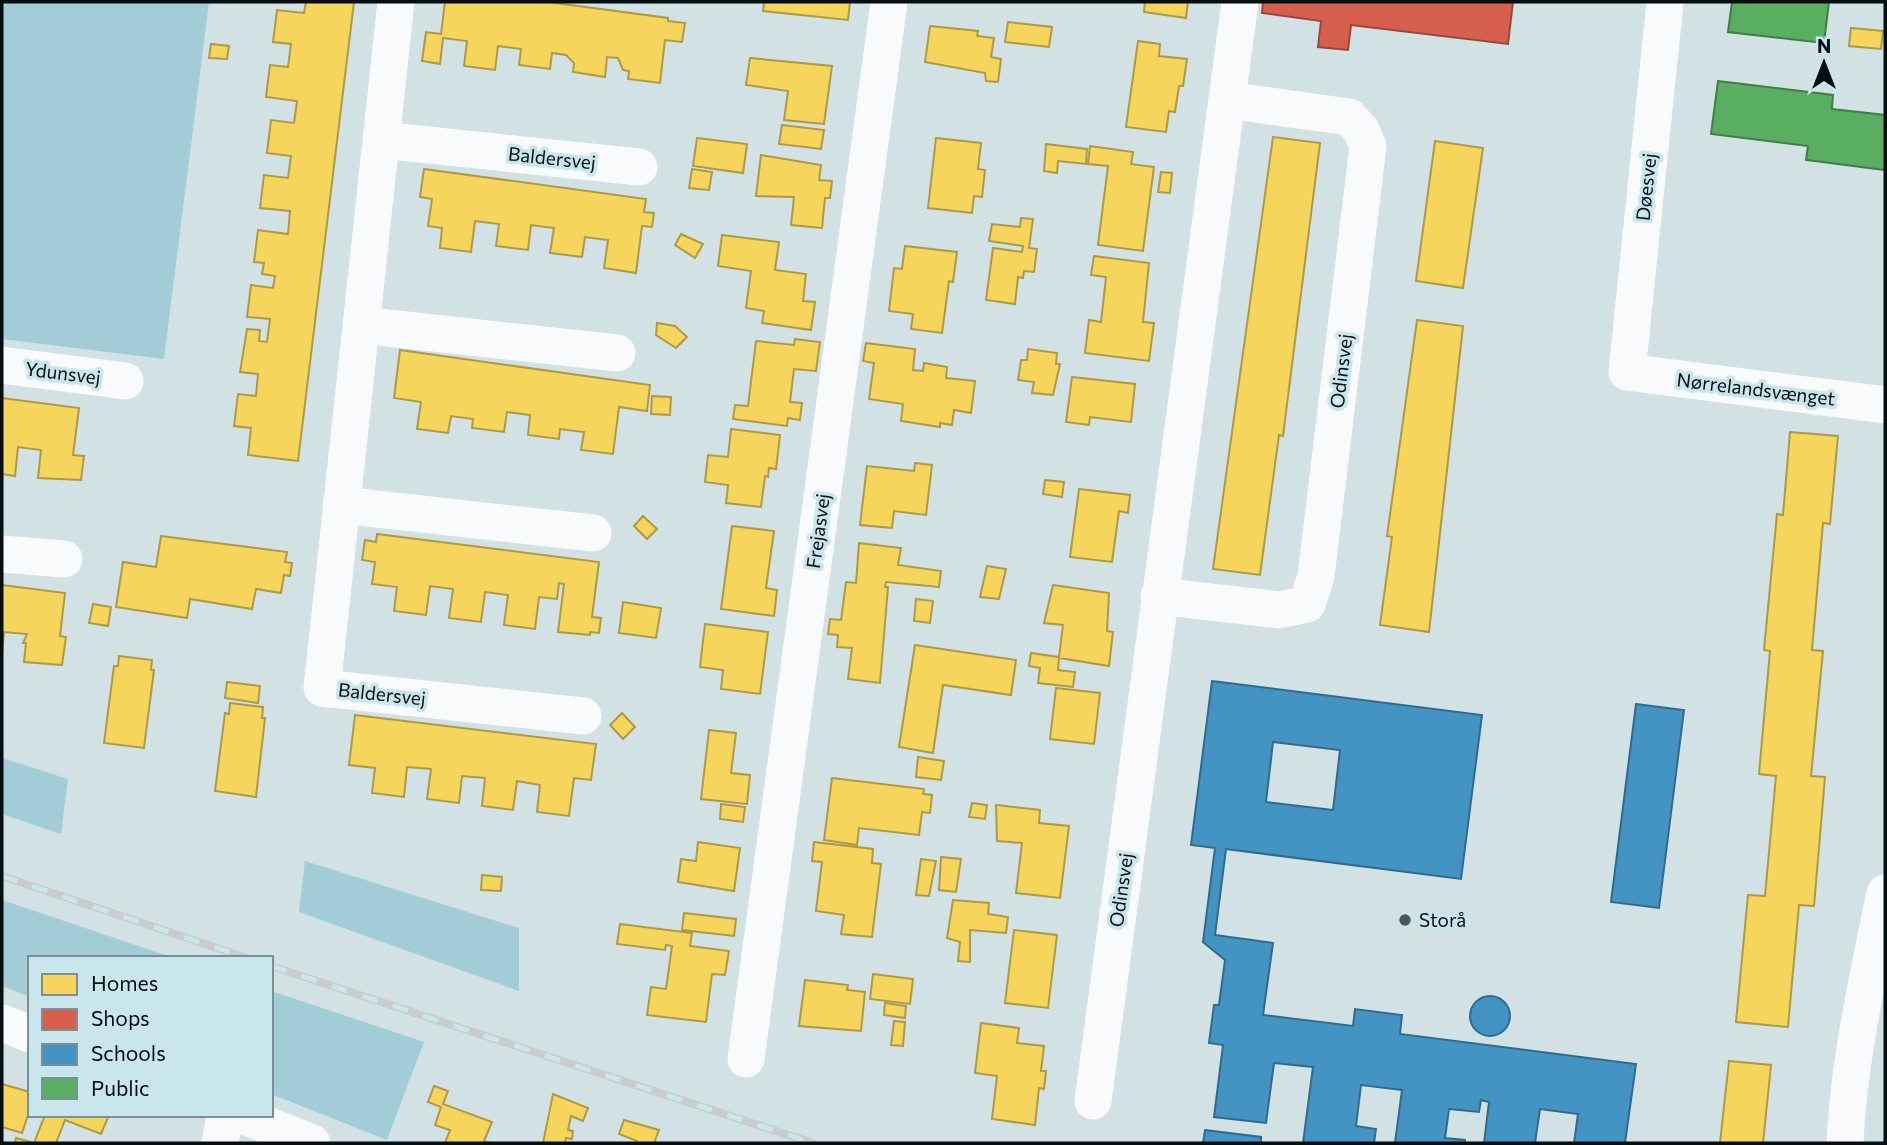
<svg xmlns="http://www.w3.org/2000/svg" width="1887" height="1145" font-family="Commissioner,sans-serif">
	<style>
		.green { fill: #a2cdd6 }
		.homes { fill: #f6d55c; stroke: #ae9945; stroke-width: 2 }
		.shops { fill: #d6604d; stroke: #97473b; stroke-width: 2 }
		.schools { fill: #4393c3; stroke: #306b8d; stroke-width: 2; fill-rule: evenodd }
		.public { fill: #5aae61; stroke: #407e49; stroke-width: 2 }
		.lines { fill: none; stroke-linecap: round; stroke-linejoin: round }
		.minor { stroke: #f8fafb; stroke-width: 37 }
		.rail-casing { stroke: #c7cccc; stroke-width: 8 }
		.rail { stroke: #c9e6ec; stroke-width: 5; stroke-dasharray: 16; stroke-linecap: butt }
		.poi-dot { fill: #4c585a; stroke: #c9e6ec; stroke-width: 2.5 }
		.labels { text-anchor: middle; stroke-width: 7; stroke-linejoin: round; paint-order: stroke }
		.street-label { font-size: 19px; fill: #050e10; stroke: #c9e6ec }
		.poi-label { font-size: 19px; fill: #050e10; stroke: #c9e6ec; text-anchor: start }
	</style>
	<rect width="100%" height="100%" fill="#d1e1e4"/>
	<!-- green -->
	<path class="green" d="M2,2H209L164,359L2,339Z
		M2,758L68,779L61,834L2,814Z
		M305,861L519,928V991L299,912Z
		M2,900L174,958H30V997L2,986Z
		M271,991L424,1042L387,1140L271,1094Z"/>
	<!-- homes -->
	<path class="homes" d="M306,2H354L298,461L248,455L251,428L234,426L238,394L256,396L258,374L240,372L247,329L260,330L259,341L267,342L270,319L247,317L251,285L273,288L275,276L262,274L264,263L254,262L258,230L288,234L290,211L260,208L264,175L288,178L291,156L267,153L271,120L294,123L297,101L266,97L270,65L288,67L291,44L273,42L277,10L304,13Z
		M445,2H548L668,18V21L685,23L682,42L665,40L660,83L628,79L629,71L623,70L618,58L607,57L605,77L573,72L574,63L566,55L552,53L550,69L519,65L521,49L498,46L495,70L464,66L467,41L443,38L440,64L422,61L426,32L441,34Z
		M764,2H850L848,20L763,11Z
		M1145,2H1188L1186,18L1144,12Z
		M1008,22L1052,27L1049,47L1005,42Z
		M930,26L978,31L977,36L994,38L991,57L1001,59L998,82L986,81L985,73L925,62Z
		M1851,28L1883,31L1881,49L1849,46Z
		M1138,41L1160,44L1159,56L1187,59L1183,86H1179L1175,112L1169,111L1166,132L1126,127Z
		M211,44L229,46L227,59L209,58Z
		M750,58L832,66L824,124L784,120L788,91L746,85Z
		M782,125L824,130L821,149L779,144Z
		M1273,137L1320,143L1283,436L1279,435L1260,575L1213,569Z
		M697,138L747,144L743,173L693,166Z
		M936,138L981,143L978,169L985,170L982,197L974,196L972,213L928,208Z
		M1435,141L1483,148L1463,288L1416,281Z
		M1046,144L1087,149L1086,164L1058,161L1057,173L1044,171Z
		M1090,146L1133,152L1131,164L1154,167L1143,251L1098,245L1108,166L1088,164Z
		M761,155L821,165L819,180L832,181L830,198H825L822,228L791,225L794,197L756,196Z
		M424,169L646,199L644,212L654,213L652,227L642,226L636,273L604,268L608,240L585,237L582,257L550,253L554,228L531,225L528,250L496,246L499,224L475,221L471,252L440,248L442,228L428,226L432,199L420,197Z
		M692,169L712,172L709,190L689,188Z
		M1161,172L1172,173L1170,193L1158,192Z
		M1021,218L1033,219L1029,248L1037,249L1034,272L1024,271L1023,278L1018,277L1015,304L986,300L993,248L1022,252L1023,246L989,241L992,224L1020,227Z
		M681,234L703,244L695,258L675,245Z
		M722,235L779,242L775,270L806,274L803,301L815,302L811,330L762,323L764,311L746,308L751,271L718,266Z
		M905,246L957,252L953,282L949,281L942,333L911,329L913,314L889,311L894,268L902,269Z
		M1094,256L1149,263L1143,322L1154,323L1149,361L1085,353L1089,320L1101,322L1106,277L1091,275Z
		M1417,320L1463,326L1429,632L1380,625L1392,537L1387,536Z
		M657,323L675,326L687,337L676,348L656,335Z
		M795,339L820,342L816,371L794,369L790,402L802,403L800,420L788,418L787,426L733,419L735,405L748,406L756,341L794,345Z
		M866,343L915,349L913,370L923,371L924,363L947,367L946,378L975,381L971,413L954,410L952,425L940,423V427L901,421L903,404L869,399L874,363L863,361Z
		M1028,349L1057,353L1056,364H1060L1053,395L1032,393L1034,382L1018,380L1021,360H1027Z
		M400,350L650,385L647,411L619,407L613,454L581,450L584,432L560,429L559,439L528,435L530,415L507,412L504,432L472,428L473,419L451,416L448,433L417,429L421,402L394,398Z
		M1072,377L1135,384L1131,422L1090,417L1089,425L1066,422Z
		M652,396L671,397L670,415L651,414Z
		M2,398L79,408L73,455L84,456L81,480L38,478L41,450L18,447L15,476L2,474Z
		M731,429L780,435L776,469L769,468L768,477L765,476L761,507L726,503L728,485L705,482L708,455L728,457Z
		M1790,432L1838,436L1830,524L1823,523L1812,650L1823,651L1811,776L1825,777L1814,906L1799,905L1788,1027L1736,1022L1748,895L1765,896L1776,776L1759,774L1770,651L1764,650L1777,514L1783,515Z
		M915,463L932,465L926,515L894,511L892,528L860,525L867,466L914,471Z
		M1045,480L1064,482L1062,497L1043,494Z
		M1079,489L1130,495L1128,513L1119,511L1112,562L1070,557Z
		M643,516L657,529L647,539L634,526Z
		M732,526L774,531L766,588L777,590L774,616L721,609Z
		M377,534L599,562L592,617L601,618L599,633L590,632V635L558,632L564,584L559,583L557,599L539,597L535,629L504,625L508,595L485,592L481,622L449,618L453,589L430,586L426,615L394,611L397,587L372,584L375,562L362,560L365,540L376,542Z
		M161,536L287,552L285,562L292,563L290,576L284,575L281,593L256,589L252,609L190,599L187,618L116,607L123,562L156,567Z
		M859,543L901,548L898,565L941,571L939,587L886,582L885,587H888L880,683L848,679L852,648L837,647L838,635L828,634L830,619L841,620L846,582L856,583Z
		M987,566L1006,569L999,599L980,597Z
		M2,585L65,593L60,636L66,637L62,665L24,662L26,643H23L27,634L4,632L2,654Z
		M1053,585L1109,593L1107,631L1113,632L1109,666L1059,658L1058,670L1075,672L1073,687L1038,683L1040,668L1029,666L1031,653L1059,657L1063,625L1044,623Z
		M916,599L933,601L930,623L914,621Z
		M623,602L661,608L656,638L619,633Z
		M93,604L111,607L108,626L89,623Z
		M705,624L768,632L760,694L721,689L723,670L700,667Z
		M915,645L1016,660L1011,695L943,685L933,753L899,747Z
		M119,656L152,660L151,670H154L144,748L104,743L114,666H118Z
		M227,682L260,686L258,703L225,698Z
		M1056,688L1100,693L1094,744L1050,739Z
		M230,703L263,707L262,718H265L256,797L215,791L225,713L229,714Z
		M622,713L635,727L623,739L610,725Z
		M355,715L596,744L591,780L574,778L569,816L537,812L540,785L517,781L513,810L482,806L485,778L462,776L459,803L427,799L431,769L407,767L404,797L372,793L375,768L349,765Z
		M709,730L736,733L731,773L750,775L747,804L701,799Z
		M918,757L944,761L941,780L916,777Z
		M832,778L924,789L923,794L932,795L930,813L922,812L919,835L859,828L857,845L824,840Z
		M972,803L987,805L985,819L969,817Z
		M721,804L745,807L743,822L720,819Z
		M996,805L1040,810L1039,823L1069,826L1060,898L1016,893L1022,843L997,841Z
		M698,842L740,848L734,891L678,882L681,859L696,861Z
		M814,842L873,849L872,863L881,864L872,937L841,934L844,915L816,911L822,862L812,861Z
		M941,857L961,859L956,892L939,890Z
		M921,859L936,861L929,896L916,895Z
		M482,875L502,877L501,891L481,890Z
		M953,900L989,903L988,914L1008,917L1006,933L970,930V962L958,961L960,942L947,938Z
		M684,913L736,919L734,936L682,930Z
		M620,924L692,933L690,946L729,951L725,975L712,974L706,1022L647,1015L651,987L666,989L672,946L666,945L665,950L617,944Z
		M1014,930L1057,935L1048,1008L1005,1003Z
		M873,974L913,979L910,1004L870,999Z
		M805,980L848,985L847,990L865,992L861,1031L799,1026Z
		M885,1003L906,1006L905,1018L884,1015Z
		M894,1021L905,1022L903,1046L891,1045Z
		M981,1023L1019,1028L1017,1043L1044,1046L1041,1071H1046L1044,1089L1039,1088L1035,1125L992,1119L997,1076L975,1073Z
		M1729,1061L1771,1065L1763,1143H1720Z
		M2,1084L30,1092V1109L22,1133L2,1127Z
		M434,1086L448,1091L443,1104L492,1122L484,1141L490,1143H445L450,1130L435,1125L441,1107L428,1102Z
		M553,1094L588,1108L583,1121L571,1116L568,1130L573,1131L572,1139L566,1138L565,1143H543Z
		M45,1115H109L101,1134L65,1120L56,1143H34Z
		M624,1120L659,1130L654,1143H636L637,1141L619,1134Z
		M16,1138L31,1142V1143H15Z"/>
	<!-- shops -->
	<path class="shops" d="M1263,2H1513L1508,44L1351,25L1348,50L1318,47L1321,21L1262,13Z"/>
	<!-- schools -->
	<path class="schools" d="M1212,681L1482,715L1461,879L1226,849L1215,935L1273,943L1263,1015L1353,1026L1355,1009L1402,1015L1400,1034L1636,1064L1625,1143H1574L1578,1114L1540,1109L1535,1143H1484L1489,1102L1481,1100L1479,1112L1449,1109L1445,1138L1465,1140V1143H1395L1402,1090L1361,1085L1356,1126L1376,1129L1374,1143H1303L1313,1067L1274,1063L1266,1123L1214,1117L1223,1045L1209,1043L1214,1005H1219L1225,960L1203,942L1215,848L1191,845ZM1273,742L1340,750L1333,810L1266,802Z
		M1636,704L1684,710L1659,908L1611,902Z
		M1470 1016a20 20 0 1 1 40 0a20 20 0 1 1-40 0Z
		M1205,1130L1261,1137V1143H1203Z"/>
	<!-- public -->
	<path class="public" d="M1732,2H1829L1824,43L1728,32Z
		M1718,81L1833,95L1832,109L1885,115V170L1806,160L1808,146L1711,134Z"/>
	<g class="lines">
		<!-- minor -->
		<path class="minor" d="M396,2L322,688L583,716
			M1665,2L1627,372L1885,405
			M381,140L639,167
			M361,325L617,353
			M2,365L125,381
			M341,505L593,533
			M2,554L64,559
			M1159,596L1279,610L1307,604L1316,576L1368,146L1361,130L1349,117L1227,100
			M2,1023L30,1034
			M746,1059L889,2
			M1093,1101L1240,2
			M242,1115L312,1143
			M220,1143L225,1115
			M1845,1143C1849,1059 1868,976 1885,893"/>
		<!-- rail casing -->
		<g class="rail-casing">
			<path id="rail" d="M2,876L247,958
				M271,966L813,1143"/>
		</g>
		<!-- rail -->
		<use href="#rail" class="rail"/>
	</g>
	<!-- markers -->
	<circle class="poi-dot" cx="1405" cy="920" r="7"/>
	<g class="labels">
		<!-- street labels -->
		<g class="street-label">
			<text transform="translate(552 158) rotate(6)" y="7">Baldersvej</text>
			<text transform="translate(1646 187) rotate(-84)" y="7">Døesvej</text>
			<text transform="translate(1341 371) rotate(-83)" y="7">Odinsvej</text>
			<text transform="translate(63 373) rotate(7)" y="7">Ydunsvej</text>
			<text transform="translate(1756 389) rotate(7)" y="7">Nørrelandsvænget</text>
			<text transform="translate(818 531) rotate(-82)" y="7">Frejasvej</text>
			<text transform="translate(382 694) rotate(6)" y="7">Baldersvej</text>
			<text transform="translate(1121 890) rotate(-82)" y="7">Odinsvej</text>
		</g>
		<!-- poi labels -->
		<g class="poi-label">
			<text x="1419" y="927">Storå</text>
		</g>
	</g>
	<!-- border -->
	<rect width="1887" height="1145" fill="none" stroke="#050e10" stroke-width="7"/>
	<!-- legend -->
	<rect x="28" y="956" width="245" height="161" fill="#c9e6ec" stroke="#7b9094" stroke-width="2"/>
	<rect x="42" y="974" width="35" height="21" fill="#f6d55c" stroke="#7b9094" stroke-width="2"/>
	<text x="91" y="991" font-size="21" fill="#050e10">Homes</text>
	<rect x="42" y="1009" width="35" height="21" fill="#d6604d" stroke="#7b9094" stroke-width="2"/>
	<text x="91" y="1026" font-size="21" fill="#050e10">Shops</text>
	<rect x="42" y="1044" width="35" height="21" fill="#4393c3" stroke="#7b9094" stroke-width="2"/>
	<text x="91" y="1061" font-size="21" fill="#050e10">Schools</text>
	<rect x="42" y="1078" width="35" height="21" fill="#5aae61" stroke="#7b9094" stroke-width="2"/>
	<text x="91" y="1096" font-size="21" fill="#050e10">Public</text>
	<!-- north arrow -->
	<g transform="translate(1824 63)" stroke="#c9e6ec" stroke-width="5" paint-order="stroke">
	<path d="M0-5L12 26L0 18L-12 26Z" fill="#050e10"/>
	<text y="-10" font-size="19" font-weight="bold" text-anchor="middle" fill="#050e10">N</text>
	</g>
</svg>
